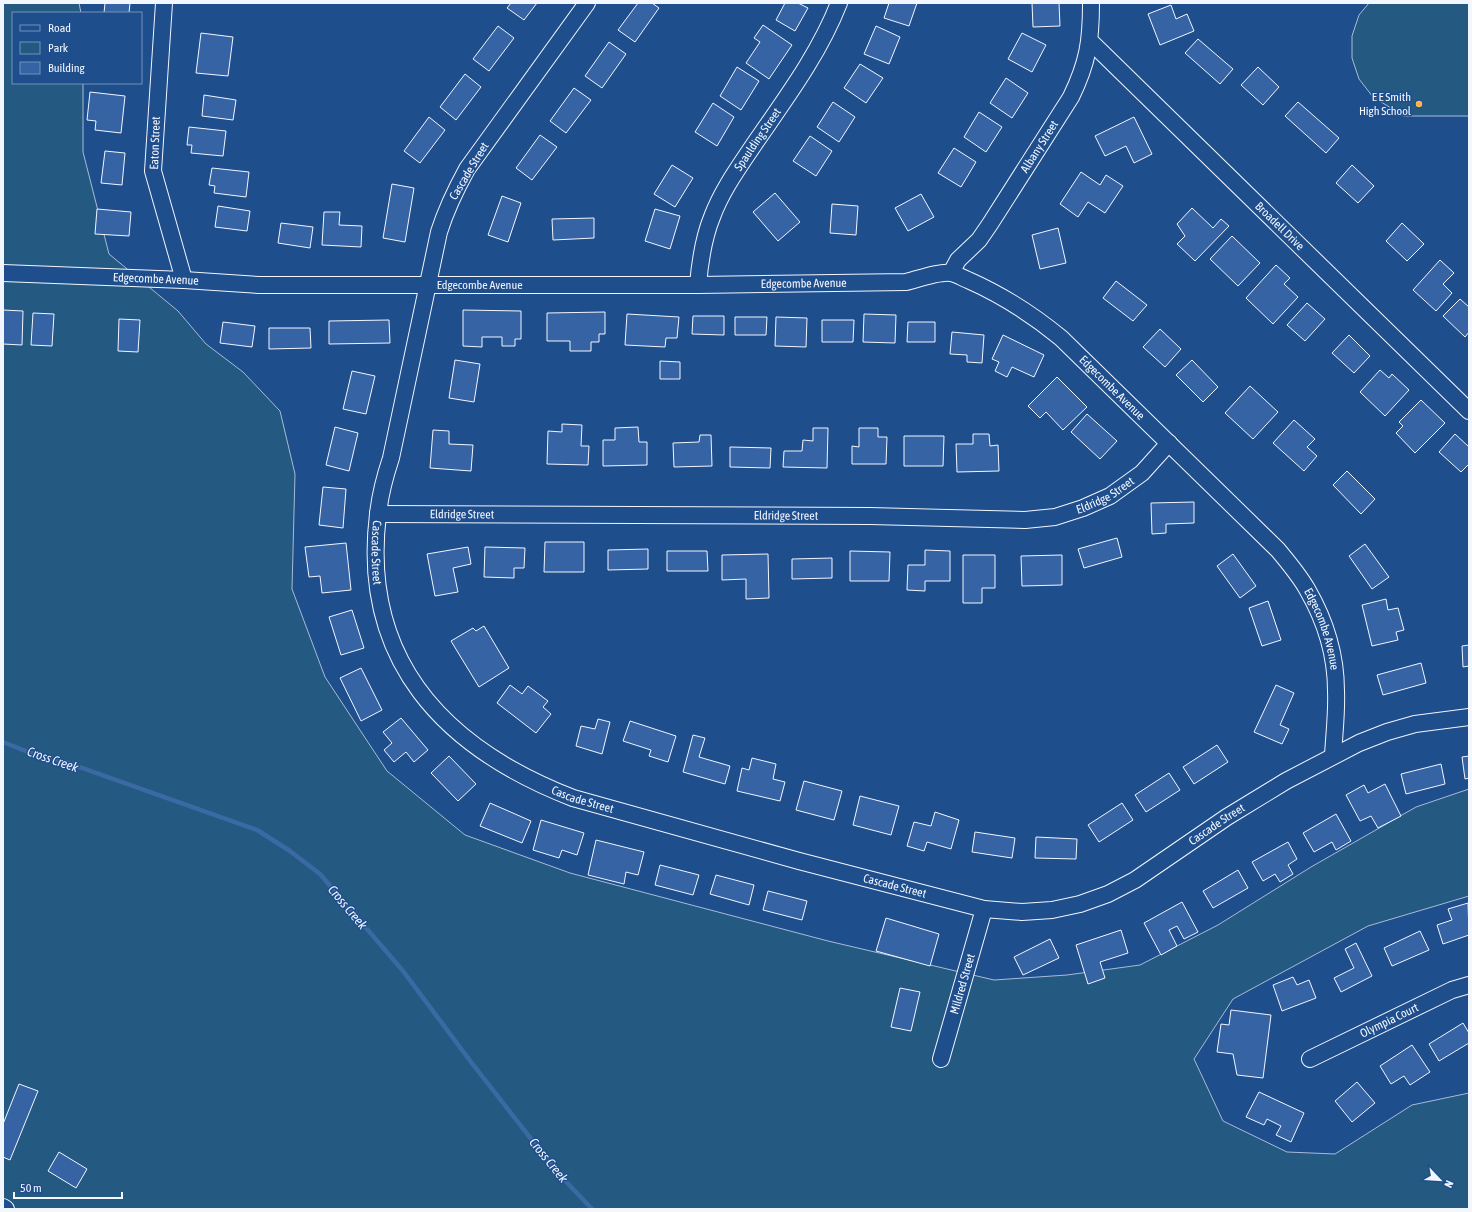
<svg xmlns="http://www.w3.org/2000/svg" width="1472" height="1212" font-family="'Asap Condensed',sans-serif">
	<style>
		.green { fill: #245a82; stroke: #a8bbd7 }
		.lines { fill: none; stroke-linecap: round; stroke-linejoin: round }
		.stream { stroke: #3b69a3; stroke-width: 4.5 }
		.building { fill: #3563a3; stroke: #f2f6ff }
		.minor-casing { stroke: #f2f6ff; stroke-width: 18 }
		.minor { stroke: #1f4e8c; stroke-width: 16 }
		.poi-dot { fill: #ffb74d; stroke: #1f4e8c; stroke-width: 1.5 }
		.labels { text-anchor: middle; stroke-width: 3; stroke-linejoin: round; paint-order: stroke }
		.poi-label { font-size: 12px; fill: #f2f6ff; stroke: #1f4e8c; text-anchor: end }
		.street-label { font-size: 12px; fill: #f2f6ff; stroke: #1f4e8c }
		.water-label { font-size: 13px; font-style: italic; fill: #f2f6ff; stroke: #1f4e8c }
	</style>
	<rect width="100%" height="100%" fill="#1f4e8c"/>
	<!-- green -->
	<path class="green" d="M3,3H79L81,13H13V83H83V152L109,254L178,311L206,344L243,372L280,411L295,474L292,589L325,677L387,771L465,835L570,873L828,941L994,980L1067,975L1140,965L1218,925L1311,867L1416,807L1469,789V896L1368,926L1233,999L1194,1059L1223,1121L1287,1152L1335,1154L1412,1105L1469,1093V1209H3Z
		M1369,3H1469V116H1404L1373,97L1359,79L1352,58V36L1359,15Z"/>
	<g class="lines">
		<!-- stream -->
		<path class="stream" d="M3,742L28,752L68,763L257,830L290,851L320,874L403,971L471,1062L557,1172L592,1209"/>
	</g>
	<!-- building -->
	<path class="building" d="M105,3H130L129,13H104Z
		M511,3H537L524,20L507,8Z
		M638,3H652L659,8L635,42L618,30Z
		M785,3H798L808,8L795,31L776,20Z
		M889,3H917L909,26L884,18Z
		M1032,3H1059L1060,26L1033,27Z
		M1171,5L1176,19L1187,14L1194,31L1160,45L1148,14Z
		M763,25L792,45L769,79L746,63L760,42L754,38Z
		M498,26L514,38L489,71L473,59Z
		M876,26L900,37L889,64L864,54Z
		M201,33L233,37L228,76L196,73Z
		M1022,33L1046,45L1032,72L1008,59Z
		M1198,39L1233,69L1220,84L1185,53Z
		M609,42L626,54L602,88L585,76Z
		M860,64L883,78L866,103L844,88Z
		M737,67L759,81L741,110L720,96Z
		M1258,67L1279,87L1263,105L1241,85Z
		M465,74L481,87L456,120L440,107Z
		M1006,78L1028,93L1012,118L990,103Z
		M574,88L591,100L566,133L550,121Z
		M90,92L125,96L121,133L95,130L96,121L87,120Z
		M204,95L236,100L233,120L202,116Z
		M833,102L855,117L839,142L817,127Z
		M1298,102L1339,138L1326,153L1285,116Z
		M713,103L734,117L717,146L695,132Z
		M979,112L1002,127L986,152L964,137Z
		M429,117L445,130L420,163L404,151Z
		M1134,117L1152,154L1134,163L1126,146L1105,156L1095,136Z
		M189,127L226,131L223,156L191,153L192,145H187Z
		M540,135L557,147L532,180L516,168Z
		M810,136L832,151L816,176L793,161Z
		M954,148L976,162L961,187L938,173Z
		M105,151L125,153L122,185L101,183Z
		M672,165L693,178L675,207L654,194Z
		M1352,165L1374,186L1358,203L1336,183Z
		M212,168L249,172L246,197L214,193L215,186L209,185Z
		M1081,172L1100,185L1106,175L1123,186L1105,213L1088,202L1078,217L1060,204Z
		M392,184L414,188L405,242L383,238Z
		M775,193L800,222L778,241L753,212Z
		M921,194L934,217L908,231L895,208Z
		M502,196L521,203L508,242L488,235Z
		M832,204L858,206L856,235L830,233Z
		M218,206L250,211L247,231L215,227Z
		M1192,208L1213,228L1221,219L1229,226L1195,261L1177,244L1185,236L1177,224Z
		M97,209L131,212L129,236L95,234Z
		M655,209L680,216L670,249L645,241Z
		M324,212H340L339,225L362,226L361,247L322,245Z
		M594,218V238L553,240L552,219Z
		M281,223L313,227L310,248L278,243Z
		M1402,223L1424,244L1407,261L1386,241Z
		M1058,228L1066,263L1040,269L1032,235Z
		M1232,236L1260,263L1238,286L1210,259Z
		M1440,260L1454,273L1443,284L1452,293L1436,311L1413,290Z
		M1276,265L1290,278L1284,284L1298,297L1273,324L1246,298Z
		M1116,281L1147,305L1133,321L1103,298Z
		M1460,299L1469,307V332L1465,337L1443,316Z
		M1307,303L1325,319L1305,341L1287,325Z
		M3,310L23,311L22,345L3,344Z
		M463,310L521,311V339H515V346H502V337H482V347L463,346Z
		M605,312V334H599V342H591V351H570V341H547V313Z
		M33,313L54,314L52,346L31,345Z
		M627,314L679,317L677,338H666L665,347L625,345Z
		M864,314L896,315L895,343L863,342Z
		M693,316H724V335L692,334Z
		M735,317H767L766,335H735Z
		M776,317L807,318L806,347L775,346Z
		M119,319L140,320L138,352L118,351Z
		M389,320L390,343L329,344V321Z
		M822,320H854L853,342H822Z
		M223,322L255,326L252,347L220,343Z
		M908,322H935V342H907Z
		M269,328H310L311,348L269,349Z
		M1160,329L1181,349L1165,367L1143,347Z
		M952,332L984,335L982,363L967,362V355L950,354Z
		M1003,335L1044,355L1034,377L1012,367L1007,377L995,371L999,362L992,359Z
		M1349,335L1370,356L1354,373L1332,353Z
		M455,360L480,364L474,402L449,398Z
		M1192,360L1218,387L1203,402L1176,375Z
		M660,361L680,362V379H660Z
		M1380,370L1389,378L1392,374L1409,390L1385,416L1360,392Z
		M352,371L375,376L366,414L343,409Z
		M1057,377L1087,407L1063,430L1046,412L1040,418L1028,406Z
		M1250,386L1278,412L1253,439L1225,413Z
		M1421,400L1445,423L1415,453L1396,433L1403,426L1399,422Z
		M1087,414L1117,441L1100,459L1071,432Z
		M1294,420L1315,439L1307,447L1317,456L1304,471L1273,443Z
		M562,424L582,425L581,446H589L588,465L547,464L548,431L562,432Z
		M335,427L358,433L349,471L326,465Z
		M638,427L639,442H647V465L603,466V440H615V428Z
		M813,428H828L827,468L783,467L784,451H802L803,440L813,441Z
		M859,428H878V437H887L886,464H852V446L859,447Z
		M433,430L449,431V444L473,445L471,471L430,468Z
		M973,434H989L990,446L998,445L999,471L957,472L956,444H973Z
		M1455,434L1469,447V464L1461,472L1439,452Z
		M700,435H711L712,466L674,467L673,443L699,442Z
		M904,436H944L943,466H904Z
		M730,447L771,448L770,468L730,467Z
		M1347,471L1375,499L1361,514L1333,485Z
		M323,487L346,489L343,528L319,525Z
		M1194,502V523L1166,524V533L1152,534L1151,503Z
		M1117,538L1122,557L1084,568L1078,549Z
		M545,542H584V572H544Z
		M346,543L351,590L322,593L320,576L309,577L305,547Z
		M1365,544L1389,577L1372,589L1349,556Z
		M468,547L471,564L453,568L458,592L435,596L427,554Z
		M485,547L525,548L524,568H514V578L484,577Z
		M648,549V569L608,570V550Z
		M925,550L950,551V581H925V591L907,590L908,565H925Z
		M667,551H707L708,571H667Z
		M850,551L890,552L889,581H850Z
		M768,554L769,598L746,599V579L722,580V555Z
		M1233,554L1256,586L1240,598L1217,566Z
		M963,555H995V588H982V603H963Z
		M1062,555V585L1022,586L1021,556Z
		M832,558V578L792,579V559Z
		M1386,599L1388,610L1398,608L1404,630L1396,632L1398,640L1372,646L1362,605Z
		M1268,601L1281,640L1262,646L1249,608Z
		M352,610L364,648L341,655L329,617Z
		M484,626L509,668L479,687L451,641L473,628L476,631Z
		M1469,645V666L1463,667L1462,646Z
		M1421,663L1426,683L1383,695L1377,675Z
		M361,668L382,710L361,721L340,678Z
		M510,685L522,694L528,686L548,701L543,707L551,714L536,733L497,703Z
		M1276,685L1294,693L1280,725L1289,729L1282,744L1254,732Z
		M401,718L428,750L414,762L406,752L394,762L384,750L392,743L383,732Z
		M598,719L610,722L602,754L576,746L581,726L595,729Z
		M630,721L676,736L668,762L649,756L651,750L623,741Z
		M693,735L705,738L699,757L730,766L725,784L683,772Z
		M1217,745L1228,762L1194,784L1183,767Z
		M449,756L476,784L458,801L431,773Z
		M1469,756V778L1465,779L1462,757Z
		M752,758L776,764L773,779L785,782L780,801L737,791L742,768L749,770Z
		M1441,764L1445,784L1406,794L1401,774Z
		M1169,773L1180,790L1146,812L1135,795Z
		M804,781L842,791L834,820L796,810Z
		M1385,784L1401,816L1378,828L1371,816L1360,821L1346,795L1364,785L1368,793Z
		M860,796L899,806L891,835L853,825Z
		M490,803L531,821L522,843L480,826Z
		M1122,803L1133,820L1099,842L1088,825Z
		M935,812L959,820L951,849L927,842L924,851L907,846L914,822L931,826Z
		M1336,814L1351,841L1336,850L1332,842L1314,852L1303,833Z
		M541,820L584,833L577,855L562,850L559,858L533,850Z
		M975,832L1015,838L1012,858L972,852Z
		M1036,837L1077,839L1076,859L1035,858Z
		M596,840L644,852L638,875L626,872L624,884L588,875Z
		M1288,842L1297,859L1288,865L1293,874L1280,882L1275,874L1263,881L1252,862Z
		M660,865L699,875L693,895L655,885Z
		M1238,870L1248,888L1213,908L1203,891Z
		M716,875L754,885L749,905L710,894Z
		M768,891L807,901L802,920L763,910Z
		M1182,902L1198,932L1184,939L1177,926L1169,930L1177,946L1161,955L1144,923Z
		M1468,903L1469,935L1443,944L1437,925L1452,920L1448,909Z
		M886,918L939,934L930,966L876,951Z
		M1121,930L1128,953L1100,962L1105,978L1088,984L1076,945Z
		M1420,931L1429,950L1392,966L1384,948Z
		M1050,939L1059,958L1023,975L1014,957Z
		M1356,943L1372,976L1341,992L1334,978L1354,968L1345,949Z
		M1293,977L1297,985L1309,980L1316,998L1282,1011L1273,985Z
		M900,988L920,992L911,1031L891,1027Z
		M1231,1010L1271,1015L1263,1078L1237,1075L1233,1054L1217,1052L1221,1024L1229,1025Z
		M1463,1023L1469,1033V1043L1439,1061L1429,1044Z
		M1412,1045L1430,1072L1410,1085L1404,1076L1391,1084L1380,1066Z
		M1357,1082L1375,1103L1352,1122L1335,1101Z
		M19,1084L38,1091L10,1160L3,1157V1124Z
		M1259,1092L1304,1113L1291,1142L1276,1135L1281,1126L1267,1119L1264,1125L1246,1117Z
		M59,1152L87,1169L76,1188L48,1171Z"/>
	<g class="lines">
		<!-- minor casing -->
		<g class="minor-casing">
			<g id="minor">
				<path d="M164,3L153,171L184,280"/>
				<path id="s1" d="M587,3L467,169C456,189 446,210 439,232L391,458C385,476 380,495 378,514C360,660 444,748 573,798L799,861L984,909L1022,912L1052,910L1080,904L1108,894L1135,880L1227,817L1286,781L1359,743L1387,732L1415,724L1469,717"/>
				<path id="s2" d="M1090,41L1469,411"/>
				<path id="s3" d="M3,273L184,280L259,285H698L906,282C918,279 940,271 951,273C956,274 963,278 968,280C1002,295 1033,315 1061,338L1278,550C1288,562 1299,575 1307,589C1325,620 1336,656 1336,691C1337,713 1334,735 1333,756"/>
				<path id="s4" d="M951,273L958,260L979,240L990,224L1071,97C1088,62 1091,41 1091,3"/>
				<path id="s5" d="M698,285C700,261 703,239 712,217C722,190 739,167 755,143C786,98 819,54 839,3"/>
				<path id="s6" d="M378,514L870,516L1025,520L1055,517L1083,508L1110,496L1142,473L1169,443"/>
				<path id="s7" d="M941,1059L984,909"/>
				<path id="s8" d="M1310,1059L1452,990L1469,985"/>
				<path d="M3,1207L6,1209"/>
			</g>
		</g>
		<!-- minor -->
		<use href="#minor" class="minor"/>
	</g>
	<!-- markers -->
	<circle class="poi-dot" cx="1419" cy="104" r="4"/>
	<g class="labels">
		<!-- poi labels -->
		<g class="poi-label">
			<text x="1411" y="101">E E Smith<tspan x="1411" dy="14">High School</tspan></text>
		</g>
		<!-- street labels -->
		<g class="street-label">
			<text dy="4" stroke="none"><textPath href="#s5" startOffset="160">Spaulding Street</textPath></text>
			<text transform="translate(155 143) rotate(-88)" y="4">Eaton Street</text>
			<text dy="4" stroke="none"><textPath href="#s4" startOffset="155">Albany Street</textPath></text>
			<text transform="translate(469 171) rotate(-59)" y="4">Cascade Street</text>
			<text dy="4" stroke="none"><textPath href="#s2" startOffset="265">Broadell Drive</textPath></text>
			<text dy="4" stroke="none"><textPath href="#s3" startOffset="153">Edgecombe Avenue</textPath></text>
			<text dy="4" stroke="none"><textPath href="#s3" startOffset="801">Edgecombe Avenue</textPath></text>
			<text dy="4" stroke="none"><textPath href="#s3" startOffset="477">Edgecombe Avenue</textPath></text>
			<text dy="4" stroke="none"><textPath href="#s3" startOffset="1149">Edgecombe Avenue</textPath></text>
			<text dy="4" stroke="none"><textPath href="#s6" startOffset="732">Eldridge Street</textPath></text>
			<text dy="4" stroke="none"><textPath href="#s6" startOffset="84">Eldridge Street</textPath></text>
			<text dy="4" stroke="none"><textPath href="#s6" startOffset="408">Eldridge Street</textPath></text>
			<text dy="4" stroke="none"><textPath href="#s1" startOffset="601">Cascade Street</textPath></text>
			<text dy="4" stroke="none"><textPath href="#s3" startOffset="1473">Edgecombe Avenue</textPath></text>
			<text dy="4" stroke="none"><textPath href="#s1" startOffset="948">Cascade Street</textPath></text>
			<text dy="4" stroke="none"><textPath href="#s1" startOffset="1620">Cascade Street</textPath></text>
			<text dy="4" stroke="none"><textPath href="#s1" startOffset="1272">Cascade Street</textPath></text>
			<text dy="4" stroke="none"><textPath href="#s7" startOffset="78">Mildred Street</textPath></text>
			<text dy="4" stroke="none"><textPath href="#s8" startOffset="88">Olympia Court</textPath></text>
		</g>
		<!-- water labels -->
		<g class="water-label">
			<text transform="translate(53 759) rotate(19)" y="5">Cross Creek</text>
			<text transform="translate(348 907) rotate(50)" y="5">Cross Creek</text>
			<text transform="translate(549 1160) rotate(51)" y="5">Cross Creek</text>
		</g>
	</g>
	<!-- border -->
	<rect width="1472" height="1212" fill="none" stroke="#f2f6ff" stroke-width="8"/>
	<!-- legend -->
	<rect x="12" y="12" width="130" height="72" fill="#1f4e8c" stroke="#7391ba"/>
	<rect x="20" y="25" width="20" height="6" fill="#1f4e8c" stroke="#7391ba"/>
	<text x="48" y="32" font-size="12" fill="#f2f6ff">Road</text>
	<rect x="20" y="42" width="20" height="12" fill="#245a82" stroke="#7391ba"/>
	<text x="48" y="52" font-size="12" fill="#f2f6ff">Park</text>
	<rect x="20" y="62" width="20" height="12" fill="#3563a3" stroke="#7391ba"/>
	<text x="48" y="72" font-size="12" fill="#f2f6ff">Building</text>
	<!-- north arrow -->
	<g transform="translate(1440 1180) rotate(115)" stroke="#1f4e8c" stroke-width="3" paint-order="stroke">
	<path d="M0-3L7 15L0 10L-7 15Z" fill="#f2f6ff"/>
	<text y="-6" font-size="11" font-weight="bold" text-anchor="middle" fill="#f2f6ff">N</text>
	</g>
	<!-- scale -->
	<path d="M14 1192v6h108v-6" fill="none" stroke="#f2f6ff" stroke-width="2"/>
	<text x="20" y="1192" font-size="12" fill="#f2f6ff" stroke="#1f4e8c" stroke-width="3" paint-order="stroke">50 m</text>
</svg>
